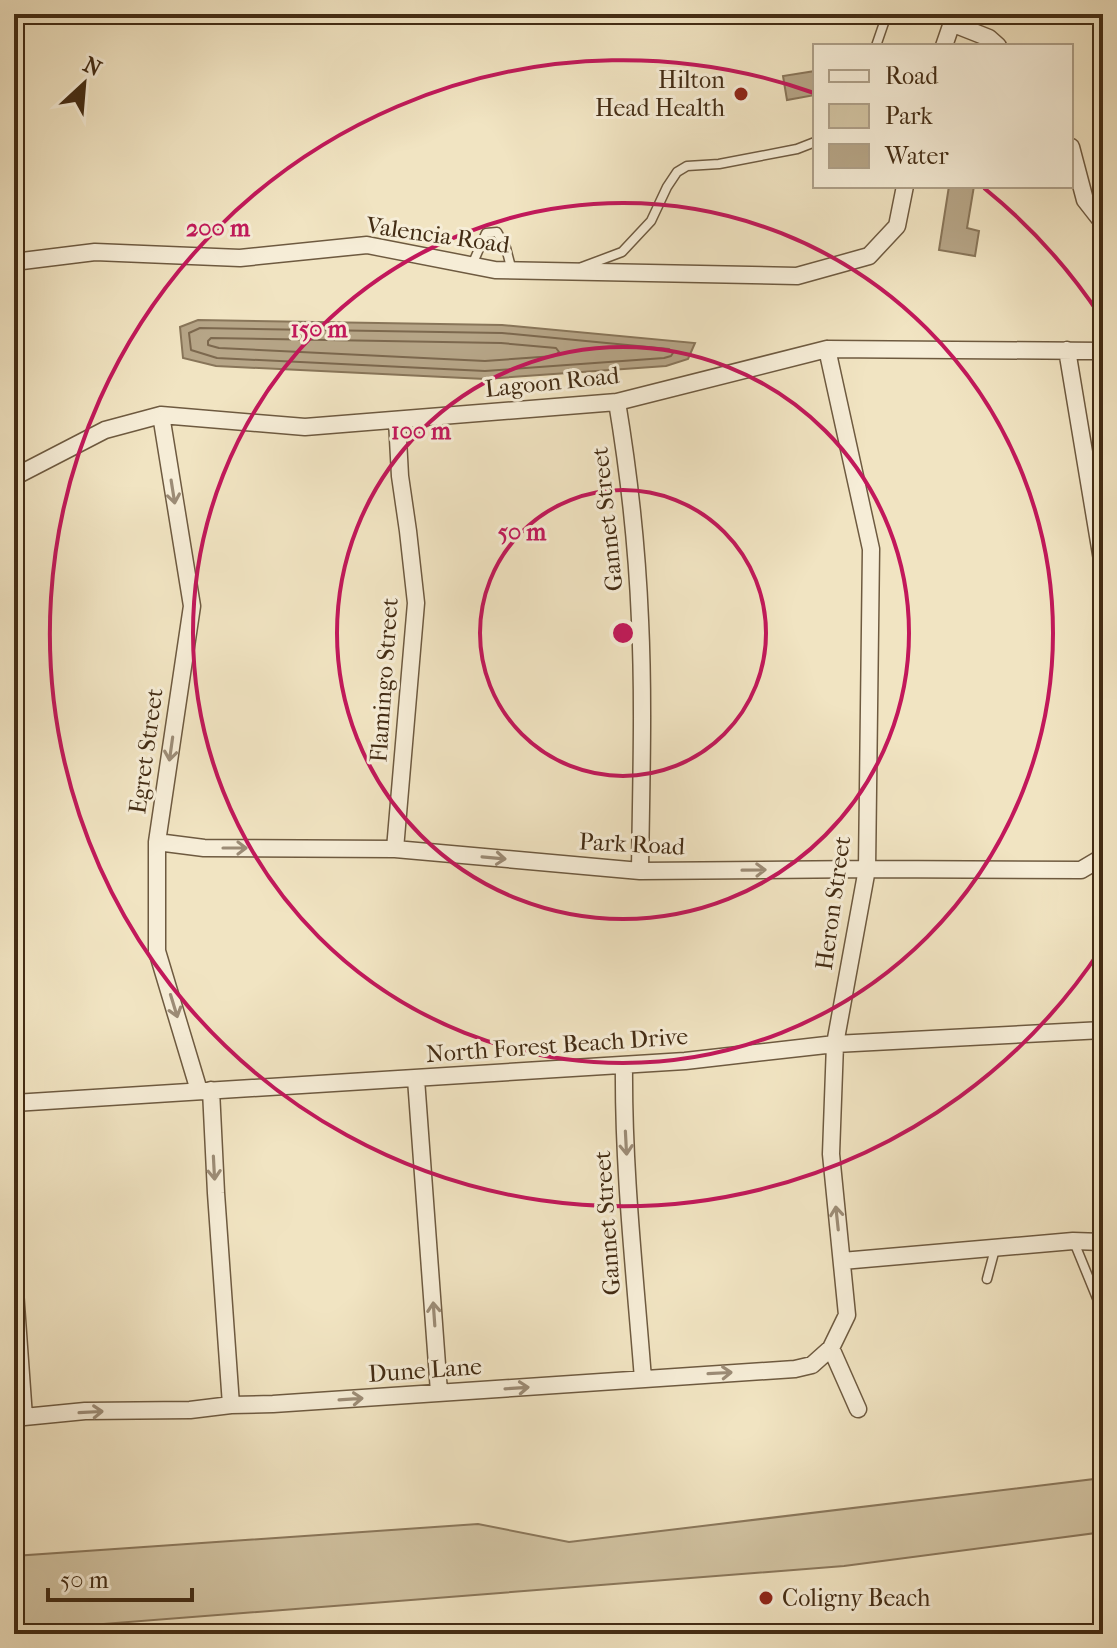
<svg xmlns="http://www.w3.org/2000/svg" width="1117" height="1648" font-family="'IM FELL French Canon',serif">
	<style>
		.green { fill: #d3c5a4; stroke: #8b785c; stroke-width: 2 }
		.water { fill: #b6a587; stroke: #887559; stroke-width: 2 }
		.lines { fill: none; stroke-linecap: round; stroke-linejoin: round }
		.shore { stroke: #7c684e; stroke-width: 2 }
		.service-casing { stroke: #6e5a40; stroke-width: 11 }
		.minor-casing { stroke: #6e5a40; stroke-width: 19 }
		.service { stroke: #f6edd7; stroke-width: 8 }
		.minor { stroke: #f6edd7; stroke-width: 16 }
		.oneway { stroke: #9c8c76 }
		.ring { fill: none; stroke: #c2185b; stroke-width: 4 }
		.poi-dot { fill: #8f2418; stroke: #f6edd7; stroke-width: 3 }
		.labels { text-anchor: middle; stroke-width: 6; stroke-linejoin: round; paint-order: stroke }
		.poi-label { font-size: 24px; fill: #432c14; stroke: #f6edd7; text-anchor: end }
		.street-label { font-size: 24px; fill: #432c14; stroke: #f6edd7 }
		.centre { fill: #c2185b; stroke: #f6edd7; stroke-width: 4 }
		.ring-label { font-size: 24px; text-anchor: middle; font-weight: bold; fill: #c2185b; stroke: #f6edd7; stroke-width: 6; stroke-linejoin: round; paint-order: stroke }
	</style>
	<rect width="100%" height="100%" fill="#f1e4c2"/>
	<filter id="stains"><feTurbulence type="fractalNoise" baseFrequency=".0025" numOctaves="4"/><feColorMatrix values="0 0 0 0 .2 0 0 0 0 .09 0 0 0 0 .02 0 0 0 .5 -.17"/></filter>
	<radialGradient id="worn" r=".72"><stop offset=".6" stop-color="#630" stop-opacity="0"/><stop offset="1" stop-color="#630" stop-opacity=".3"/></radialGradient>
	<!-- green -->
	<path class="green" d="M1103,1478V1532L844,1566L14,1631V1556L478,1524L569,1542Z"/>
	<!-- water -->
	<path class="water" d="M815,71V95L787,100L783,76Z
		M949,186H974L967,228L979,231L975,256L939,250Z
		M198,320L502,325L695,343L688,359L666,366L485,379L216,366L183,358L180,327Z"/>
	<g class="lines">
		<!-- shore -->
		<path class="shore" d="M200,328L502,333L669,349L673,353L671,356L664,358L485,371L217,358L191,350L189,333Z
			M211,338L501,343L556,348L559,352L555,356L485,361L219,348L208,345V341Z"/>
		<!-- service casing -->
		<g class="service-casing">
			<path id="service" d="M876,46L887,14
				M472,265L486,233L497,232L506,248L512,271
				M582,267L622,252L651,221L667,187L677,172L687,166L719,164L797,149L815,142
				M1074,1242L1101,1308
				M987,1279L995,1249"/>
		</g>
		<!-- minor casing -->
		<g class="minor-casing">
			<path id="minor" d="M951,23L989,38L998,46
				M944,46L955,14
				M1071,147L1085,200L1103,223
				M14,262L95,252L240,258L367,245L495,270L797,276L869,256L897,226L905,186
				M1067,350L1103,566
				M617,402C629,474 637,547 640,620C644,704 641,788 640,871
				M161,415L192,606L157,842V951L197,1084L198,1091
				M14,477L105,430L161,415L305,427L617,402L827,349L1103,351
				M157,842L204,848L395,849L640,871L867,869L1081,870L1103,857
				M395,849L416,603L408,531L400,476L397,420
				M624,1065C623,1170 635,1274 643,1379
				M416,1079L439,1392
				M211,1090L216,1193L231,1405
				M14,1103L685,1061L835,1044L1103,1030
				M842,1261L1073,1241L1103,1242
				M14,1277L24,1417
				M831,1348L858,1409
				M14,1420L24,1417L85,1411L190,1410L231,1405L273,1404L795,1369L812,1365L831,1348L847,1315L831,1154L835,1044L867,869L871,549L827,349"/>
		</g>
		<!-- service -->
		<use href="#service" class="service"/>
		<!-- minor -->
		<use href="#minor" class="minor"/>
	</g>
	<!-- one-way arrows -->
	<defs><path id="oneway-shaft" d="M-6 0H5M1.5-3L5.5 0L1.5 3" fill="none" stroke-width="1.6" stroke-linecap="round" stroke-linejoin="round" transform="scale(2)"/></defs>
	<g class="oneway">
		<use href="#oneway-shaft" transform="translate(173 492) rotate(81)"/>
		<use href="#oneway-shaft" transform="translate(171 749) rotate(98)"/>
		<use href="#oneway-shaft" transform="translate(235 848)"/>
		<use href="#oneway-shaft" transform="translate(494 858) rotate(5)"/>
		<use href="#oneway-shaft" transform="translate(754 870) rotate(-1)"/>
		<use href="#oneway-shaft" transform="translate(174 1006) rotate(73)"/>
		<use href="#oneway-shaft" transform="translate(626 1143) rotate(87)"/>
		<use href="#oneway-shaft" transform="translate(214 1168) rotate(87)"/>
		<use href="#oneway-shaft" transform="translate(837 1218) rotate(-96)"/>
		<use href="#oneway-shaft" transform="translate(434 1314) rotate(-94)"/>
		<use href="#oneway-shaft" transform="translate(720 1373) rotate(-3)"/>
		<use href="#oneway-shaft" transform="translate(517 1388) rotate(-4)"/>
		<use href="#oneway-shaft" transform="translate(351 1399) rotate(-4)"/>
		<use href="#oneway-shaft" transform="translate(91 1412) rotate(-3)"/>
	</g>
	<!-- distance rings -->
	<g class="ring">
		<circle cx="623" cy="633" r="143"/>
		<circle cx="623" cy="633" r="286"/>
		<circle cx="623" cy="633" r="430"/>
		<path d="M1101 949A573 573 0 1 1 814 93M984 188A573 573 0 0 1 1101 317"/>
	</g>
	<!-- markers -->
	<g class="poi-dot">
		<circle cx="741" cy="94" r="8"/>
		<circle cx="766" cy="1598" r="8"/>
	</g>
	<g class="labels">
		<!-- poi labels -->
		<g class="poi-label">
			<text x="725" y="88">Hilton<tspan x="725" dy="28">Head Health</tspan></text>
			<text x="782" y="1606" text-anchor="start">Coligny Beach</text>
		</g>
		<!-- street labels -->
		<g class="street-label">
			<text transform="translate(438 235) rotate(8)" y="8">Valencia Road</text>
			<text transform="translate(552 382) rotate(-6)" y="8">Lagoon Road</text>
			<text transform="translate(607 519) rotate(-96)" y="8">Gannet Street</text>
			<text transform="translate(384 680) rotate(-86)" y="8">Flamingo Street</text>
			<text transform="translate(146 751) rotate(-82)" y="8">Egret Street</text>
			<text transform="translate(632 844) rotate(3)" y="8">Park Road</text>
			<text transform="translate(833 903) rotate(-82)" y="8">Heron Street</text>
			<text transform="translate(557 1045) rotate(-4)" y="8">North Forest Beach Drive</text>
			<text transform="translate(607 1223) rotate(-94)" y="8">Gannet Street</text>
			<text transform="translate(425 1370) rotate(-4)" y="8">Dune Lane</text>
		</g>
	</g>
	<circle cx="623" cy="633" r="12" class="centre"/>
	<g class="ring-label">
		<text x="218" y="236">200 m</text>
		<text x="319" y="337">150 m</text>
		<text x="421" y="439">100 m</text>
		<text x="522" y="540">50 m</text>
	</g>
	<!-- margin -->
	<rect width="1117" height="1648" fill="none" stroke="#f1e4c2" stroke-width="48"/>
	<rect x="16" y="16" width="1085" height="1616" fill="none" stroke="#432c14" stroke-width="4"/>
	<rect x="24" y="24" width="1069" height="1600" fill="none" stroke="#432c14" stroke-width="2"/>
	<!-- legend -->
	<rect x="813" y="44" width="260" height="144" fill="#f6edd7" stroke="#aea089" stroke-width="2"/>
	<rect x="829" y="70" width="40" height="12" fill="#f6edd7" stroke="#aea089" stroke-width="2"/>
	<text x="885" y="84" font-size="24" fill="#432c14">Road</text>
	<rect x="829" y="104" width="40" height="24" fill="#d3c5a4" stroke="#aea089" stroke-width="2"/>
	<text x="885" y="124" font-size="24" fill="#432c14">Park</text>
	<rect x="829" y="144" width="40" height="24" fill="#b6a587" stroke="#aea089" stroke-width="2"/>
	<text x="885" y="164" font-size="24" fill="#432c14">Water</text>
	<!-- north arrow -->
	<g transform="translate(84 84) rotate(26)" stroke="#f6edd7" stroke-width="6" paint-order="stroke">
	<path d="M0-6L14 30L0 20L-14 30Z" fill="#432c14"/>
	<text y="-12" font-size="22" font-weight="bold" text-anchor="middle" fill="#432c14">N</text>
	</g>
	<!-- scale -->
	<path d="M48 1588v12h144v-12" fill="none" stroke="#432c14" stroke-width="4"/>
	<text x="60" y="1588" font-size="24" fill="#432c14" stroke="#f6edd7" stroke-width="6" paint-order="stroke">50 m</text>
	<rect width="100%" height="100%" filter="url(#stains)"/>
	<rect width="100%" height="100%" fill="url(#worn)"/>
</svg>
